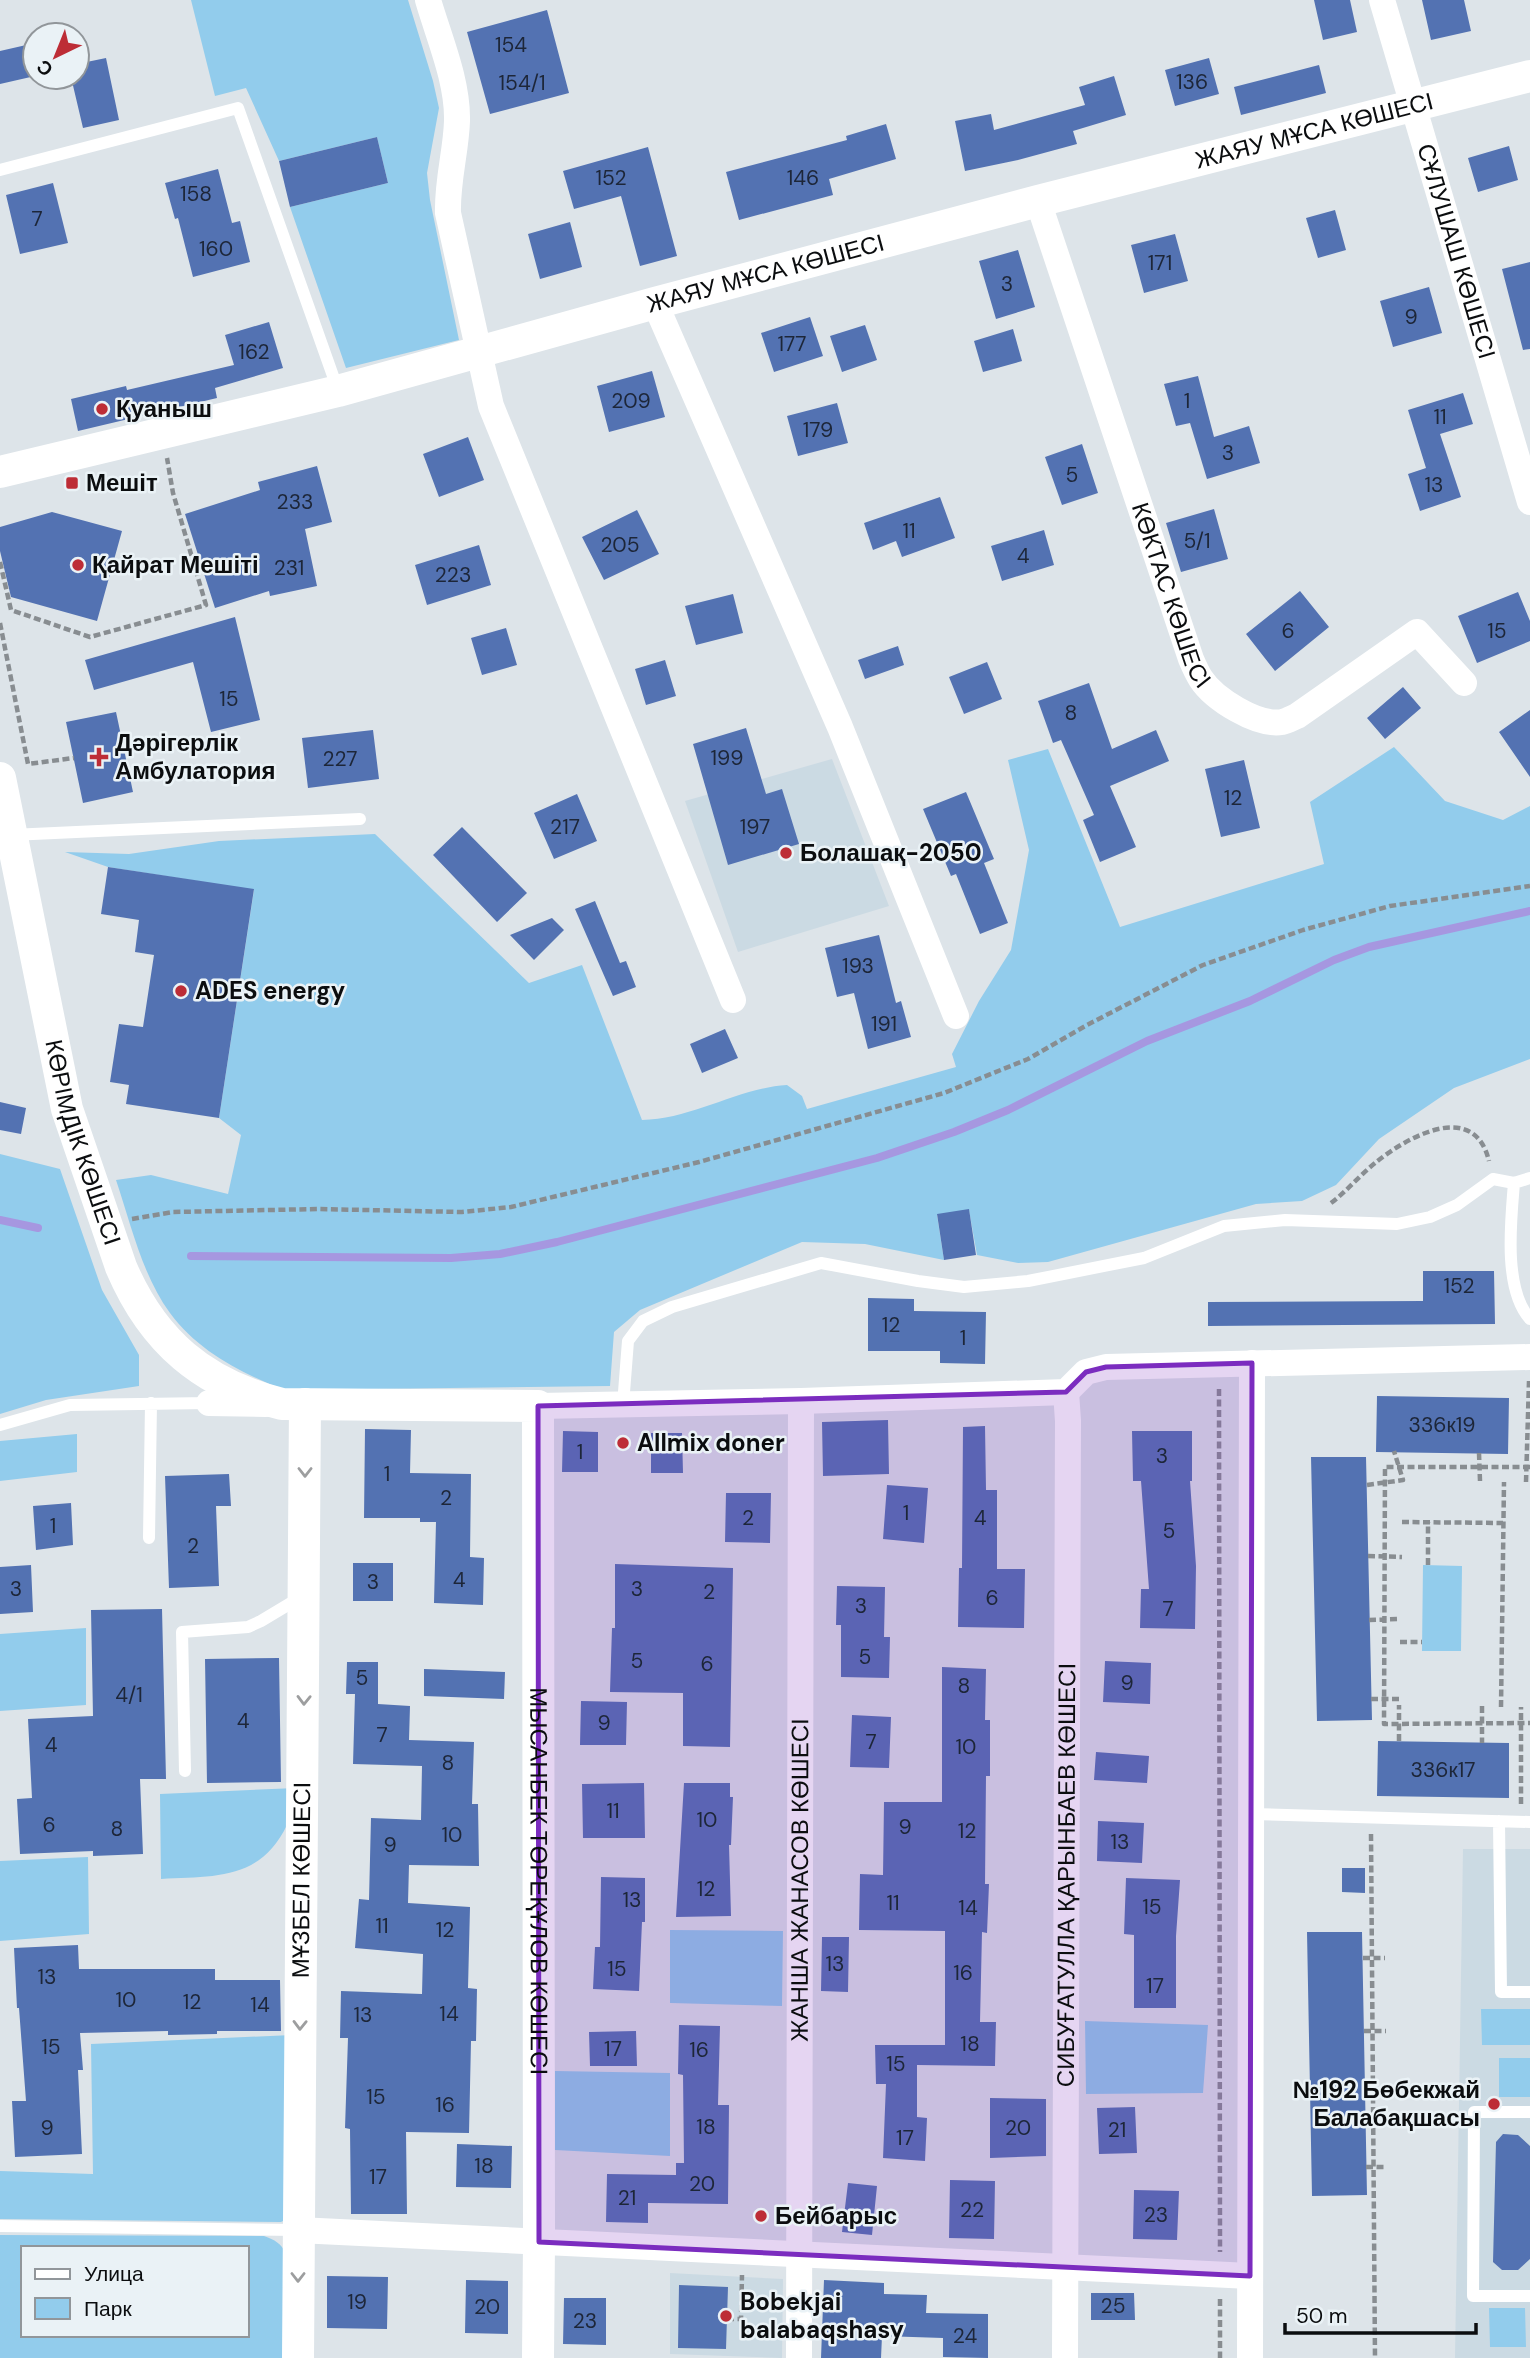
<svg xmlns="http://www.w3.org/2000/svg" width="1530" height="2358" font-family="'DM Sans',sans-serif">
	<style>
		.built { fill: #cbdae3 }
		.green { fill: #92ccec; fill-rule: evenodd }
		.lines { fill: none; stroke-linecap: round; stroke-linejoin: round }
		.stream { stroke: #a697e0; stroke-width: 8 }
		.building { fill: #5372b2 }
		.path { stroke: #888d91; stroke-width: 4.5; stroke-dasharray: 7 3.5; stroke-linecap: butt }
		.service { stroke: #fff; stroke-width: 12 }
		.minor { stroke: #fff; stroke-width: 26 }
		.tertiary { stroke: #fff; stroke-width: 32 }
		.oneway { stroke: #9d9e9f }
		.marked { fill: #7b2cbf; fill-opacity: 0.2; stroke: #7b2cbf; stroke-width: 5; stroke-linejoin: round }
		.poi-dot { fill: #bd2d36; stroke: #eaf2f6; stroke-width: 2.5 }
		.labels { text-anchor: middle; stroke-width: 5; stroke-linejoin: round; paint-order: stroke }
		.number-label { font-size: 21px; fill: #1d2638 }
		.street-label { font-size: 24px; fill: #0b0d0f; stroke: #eaf2f6 }
		.poi-label { font-size: 24px; font-weight: bold; fill: #0b0d0f; stroke: #eaf2f6; text-anchor: start }
	</style>
	<rect width="100%" height="100%" fill="#dde4e9"/>
	<!-- built -->
	<path class="built" d="M832,759L889,906L738,952L685,801Z
		M1463,1849H1530V2358H1455Z
		M670,2273L783,2279L782,2358L670,2354Z"/>
	<!-- green -->
	<path class="green" d="M191,0H408L433,81L439,108L427,173L430,200L459,340L346,368L290,207L388,183L377,137L279,161L246,88L215,96Z
		M1394,747L1445,801L1503,820L1530,806V1059L1454,1088L1379,1139L1336,1185L1302,1201L1256,1204L1048,1262L1018,1263L977,1255L969,1210L937,1215L944,1260L865,1244L802,1242L640,1310L614,1332L610,1386L284,1390C241,1373 198,1351 170,1313C142,1275 131,1224 116,1180L151,1175L228,1194L241,1135L219,1118L254,890L108,867L65,852L129,854L219,841L375,834L529,983L582,965L642,1120C693,1119 738,1088 787,1085L802,1096L807,1109L956,1067L952,1054L979,1001L1011,950L1029,850L1008,760L1048,749L1120,927L1324,864L1310,802Z
		M0,1154L60,1169L102,1290L139,1355V1386L46,1400L0,1414Z
		M77,1434V1472L0,1481V1441Z
		M1423,1565L1462,1566L1461,1651H1422Z
		M86,1628V1705L0,1711V1634Z
		M296,1788C293,1800 292,1814 287,1825C260,1881 214,1876 161,1879L160,1794Z
		M88,1857L89,1934L0,1941V1861Z
		M670,1930L783,1931L782,2006L670,2003Z
		M1481,2009H1530V2045H1482Z
		M1085,2021L1208,2025L1203,2093L1086,2094Z
		M292,2035L287,2219L281,2222L0,2219V2171L93,2174L91,2044Z
		M1499,2058H1530V2097H1499Z
		M555,2071L670,2073V2156L555,2150Z
		M0,2235L264,2236C275,2240 281,2243 286,2254L285,2358H0ZM23,2248H247V2335H23Z
		M1489,2308H1525L1526,2347H1490Z"/>
	<g class="lines">
		<!-- stream -->
		<path class="stream" d="M0,1220L38,1228
			M191,1256L451,1258L500,1254L557,1242L877,1158L954,1132L1008,1110L1147,1041L1250,1001L1334,960L1369,947L1530,911"/>
	</g>
	<!-- building -->
	<path class="building" d="M1314,0H1350L1357,32L1323,40Z
		M1422,0H1464L1471,31L1431,40Z
		M547,10L569,93L490,114L467,32Z
		M35,43V76L0,84V51Z
		M106,58L119,120L83,128L71,77H77V64Z
		M1209,58L1219,94L1175,106L1165,70Z
		M1319,65L1326,93L1241,115L1234,87Z
		M1114,76L1126,115L1073,131L1077,144L1018,160L965,171L955,121L991,114L994,130L1085,105L1079,87Z
		M886,124L896,159L829,179L833,195L739,220L726,172L847,140L846,136Z
		M377,137L388,183L290,207L279,161Z
		M1509,146L1518,180L1478,192L1468,158Z
		M648,147L677,256L640,266L621,196L574,209L563,171Z
		M218,169L232,223L240,221L250,262L193,277L178,218L175,219L165,183Z
		M53,183L68,243L20,254L6,195Z
		M1335,210L1346,250L1318,258L1306,218Z
		M570,222L582,267L540,279L528,234Z
		M1175,234L1188,281L1144,293L1131,245Z
		M1018,250L1035,307L996,319L979,261Z
		M1530,262V349L1523,350L1502,269Z
		M1429,287L1442,333L1393,347L1380,301Z
		M810,317L823,356L774,372L761,333Z
		M269,322L283,368L215,388L217,398L78,431L71,399L126,386L127,390L234,365L225,335Z
		M865,325L877,360L842,372L830,336Z
		M1013,329L1022,361L983,372L974,341Z
		M652,371L665,417L609,432L597,386Z
		M1198,376L1214,437L1249,426L1260,463L1207,479L1190,423L1176,426L1164,384Z
		M1463,393L1473,424L1440,434L1461,497L1420,511L1408,474L1426,468L1408,410Z
		M837,403L848,443L798,456L787,416Z
		M468,437L484,480L439,497L423,454Z
		M1082,444L1098,493L1062,505L1045,457Z
		M317,466L332,522L305,529L317,586L270,596L269,591L215,608L185,514L260,490L258,482Z
		M940,497L955,538L902,557L896,541L873,550L864,523Z
		M1214,509L1228,559L1181,572L1166,523Z
		M637,510L659,554L604,580L582,537Z
		M52,512L122,531L97,621L11,597L0,551V527Z
		M1044,530L1054,565L1002,581L991,546Z
		M479,545L491,585L427,605L415,565Z
		M1300,591L1329,627L1275,671L1246,634Z
		M1518,592L1530,621V641L1477,663L1458,616Z
		M733,594L743,633L696,645L685,606Z
		M235,617L260,720L211,732L193,662L94,690L85,660Z
		M506,628L517,665L482,675L471,638Z
		M898,646L904,665L865,679L858,660Z
		M665,660L676,696L646,705L635,669Z
		M987,662L1002,699L964,714L949,677Z
		M1089,683L1112,749L1156,730L1169,761L1110,786L1136,847L1100,862L1083,820L1094,815L1061,740L1053,743L1038,701Z
		M1403,687L1421,708L1385,739L1367,718Z
		M1530,710V777L1499,732Z
		M116,712L133,792L83,803L66,722Z
		M746,728L766,794L782,789L799,844L728,865L693,744Z
		M373,730L379,779L308,788L302,738Z
		M1244,760L1260,828L1221,837L1205,769Z
		M966,792L994,859L984,863L1008,923L980,934L956,874L951,876L923,809Z
		M577,794L597,841L554,859L534,813Z
		M462,827L527,893L497,922L433,855Z
		M108,867L254,889L219,1118L126,1104L129,1085L110,1082L119,1024L143,1027L154,955L135,952L139,920L101,914Z
		M595,901L620,963L626,961L636,987L613,996L575,909Z
		M552,918L564,930L534,960L510,935Z
		M879,935L896,1003L901,1001L911,1037L868,1049L854,993L837,997L825,948Z
		M725,1029L738,1058L702,1073L690,1044Z
		M0,1102L26,1108L21,1134L0,1130Z
		M969,1209L976,1255L944,1260L937,1214Z
		M1423,1271H1494L1495,1324L1208,1326V1302L1423,1301Z
		M868,1298L914,1299V1311L986,1312L985,1364L940,1363V1351H868Z
		M1377,1396L1509,1398L1508,1454L1376,1452Z
		M888,1420L889,1474L823,1476L822,1422Z
		M985,1426L986,1490H997V1569H1025L1024,1628L958,1627L959,1568H962L963,1427Z
		M365,1429L411,1430L410,1473L471,1474L470,1557L484,1558L483,1605L434,1603L436,1522H420V1518H364Z
		M563,1431L598,1432V1472H562Z
		M1132,1431H1192V1481H1190L1196,1566L1195,1629L1140,1628L1141,1589H1149L1141,1481H1133Z
		M651,1433H682L683,1473H651Z
		M1311,1457H1366L1372,1720L1317,1721Z
		M229,1474L231,1506H216L219,1586L169,1588L165,1476Z
		M887,1485L928,1488L924,1543L883,1539Z
		M726,1493H771L770,1543L725,1542Z
		M71,1503L73,1545L36,1550L33,1506Z
		M353,1563H393V1601H353Z
		M615,1564L733,1568L730,1747L683,1746V1693L610,1692L612,1628H615Z
		M31,1565L33,1612L0,1614V1567Z
		M837,1586L885,1587L884,1637H890L889,1678L841,1677V1625H836Z
		M162,1609L166,1779H140L143,1854L93,1856V1851L20,1854L17,1799L32,1798L28,1719L93,1716L91,1610Z
		M279,1658L281,1782L207,1783L205,1659Z
		M1105,1661L1151,1663L1150,1704L1103,1702Z
		M347,1662H378V1704L410,1706L409,1740L474,1742L472,1804H478L479,1866L409,1865L408,1903L470,1907L468,1988L477,1989L476,2041H471L469,2133L406,2132L407,2214H351L350,2129L345,2128L348,2038H340L341,1991L422,1994L423,1954L355,1948L359,1899L369,1900L371,1818L421,1820L422,1766L353,1764L355,1694H346Z
		M942,1667L986,1669L985,1720H990V1776H986L985,1884H989L987,1933L982,1932L980,2022H996L995,2066L917,2065V2117L927,2118L925,2161L883,2158L886,2084H876L875,2045H945V1931L859,1930L860,1874L883,1875L884,1802H942Z
		M424,1669L505,1672L504,1699L424,1696Z
		M581,1701L627,1702L626,1745H580Z
		M852,1715L891,1717L889,1768L850,1767Z
		M1378,1741L1509,1743V1798L1377,1796Z
		M1096,1752L1149,1756L1147,1783L1094,1780Z
		M644,1783L645,1838H583L582,1784Z
		M684,1783H730V1797H733L731,1845H729L731,1916L676,1917Z
		M1098,1821L1144,1823L1142,1863L1097,1861Z
		M1342,1868H1365V1893L1342,1892Z
		M601,1877L645,1878V1922H642L639,1991L593,1989L595,1947H600Z
		M1126,1878L1180,1880L1176,1936V2008H1134V1935L1124,1934Z
		M1307,1932H1362L1367,2195L1312,2196Z
		M822,1937H849L848,1992L821,1991Z
		M78,1945L79,1969H215V1980H280L281,2031H217V2034L168,2035V2031L80,2033L83,2070H78L82,2154L15,2157L12,2101H26L19,2008H17L14,1948Z
		M679,2025L720,2026L718,2105H729L728,2204L648,2203V2223L606,2222L607,2174L676,2175V2163H684L683,2075L678,2074Z
		M636,2031L637,2066H590L589,2032Z
		M990,2098L1046,2099V2156L990,2158Z
		M1135,2107L1137,2153L1099,2154L1097,2108Z
		M1503,2134L1518,2135L1530,2146V2259L1518,2270H1502L1493,2262L1496,2142Z
		M457,2144L512,2146L511,2188L456,2187Z
		M950,2180L995,2181L994,2239L949,2238Z
		M848,2183L877,2186L872,2235L842,2232Z
		M1134,2190L1179,2191L1177,2240L1133,2239Z
		M327,2276L388,2277L387,2329L327,2328Z
		M466,2280L508,2281V2334L465,2333Z
		M824,2280L884,2283V2294L927,2295L926,2313L988,2314V2358L943,2357V2338L882,2336L881,2358H821Z
		M679,2285L728,2287L726,2349L678,2348Z
		M1091,2293H1134L1135,2320H1091Z
		M564,2298H606V2345L563,2344Z"/>
	<g class="lines">
		<!-- path -->
		<path class="path" d="M0,562L11,610L90,637L206,605L173,493L167,458
			M0,623L28,764L74,758
			M1331,1203C1347,1191 1360,1175 1375,1163C1407,1137 1474,1099 1489,1161
			M132,1219L173,1212L318,1209L462,1212L511,1207L699,1162L944,1093L1028,1059L1087,1025L1203,965L1303,930L1390,906L1530,886
			M1219,1389L1220,2252
			M1479,1453L1480,1481
			M1530,1467H1385L1384,1724L1530,1723
			M1526,1482L1529,1381
			M1367,1485L1403,1480L1394,1451
			M1402,1522L1503,1523
			M1368,1556L1402,1557
			M1428,1565V1522
			M1369,1620L1400,1619
			M1400,1642H1422
			M1371,1699H1399
			M1482,1706V1743
			M1501,1707L1504,1482
			M1399,1741V1705
			M1521,1804V1707
			M1371,1834L1375,2358
			M1363,1958H1385
			M1364,2031H1386
			M1365,2093L1386,2094
			M1366,2167H1386
			M1220,2299V2358
			M727,2319H741L742,2275"/>
		<!-- service -->
		<path class="service" d="M0,170L238,108L338,390
			M11,835L360,819
			M1514,1183L1530,1178
			M623,1405L628,1341L643,1321L672,1307L821,1263L918,1281L964,1287L1028,1281L1144,1258L1224,1226L1285,1220L1397,1224L1430,1217L1457,1205L1493,1179L1514,1183C1511,1220 1503,1289 1530,1319
			M0,1425L70,1405L209,1403L210,1400
			M149,1538L151,1403
			M185,1771L182,1632L248,1627L261,1621L301,1597
			M1251,1814L1530,1822
			M1499,1821L1501,1992H1530
			M1530,2112H1474L1473,2296H1530
			M0,2226L298,2230"/>
		<!-- minor -->
		<g class="minor">
			<path d="M428,0C439,38 458,81 457,121C456,152 447,181 448,213L491,406L733,1000"/>
			<path id="s1" d="M1382,0L1530,502"/>
			<path id="s2" d="M1038,201L1191,659C1194,666 1197,673 1201,679C1214,699 1257,726 1282,722C1287,721 1292,718 1297,716L1417,632L1464,683"/>
			<path d="M655,303L840,727L956,1016"/>
			<path d="M209,1403L266,1404"/>
			<path d="M538,1406L801,1401L1066,1392L1086,1372L1106,1367L1530,1357"/>
			<path d="M298,2230L1250,2276"/>
			<path id="s3" d="M799,2358L801,1401"/>
			<path id="s4" d="M1065,2358L1068,1421L1066,1392"/>
			<path d="M1250,2358L1252,1363"/>
		</g>
		<!-- tertiary -->
		<g class="tertiary">
			<path id="s5" d="M0,472L338,391L655,303L1038,201L1530,76"/>
			<path id="s6" d="M0,778L67,1109L121,1267C153,1342 203,1384 282,1404L538,1406L539,2242L538,2358"/>
			<path id="s7" d="M298,2358L305,1404"/>
		</g>
	</g>
	<!-- one-way arrows -->
	<defs><path id="oneway-chevron" d="M-2-3.5L2.5 0L-2 3.5" fill="none" stroke-width="1.6" stroke-linecap="round" stroke-linejoin="round" transform="scale(1.75)"/></defs>
	<g class="oneway">
		<use href="#oneway-chevron" transform="translate(305 1472) rotate(90)"/>
		<use href="#oneway-chevron" transform="translate(304 1700) rotate(91)"/>
		<use href="#oneway-chevron" transform="translate(300 2025) rotate(91)"/>
		<use href="#oneway-chevron" transform="translate(298 2277) rotate(90)"/>
	</g>
	<!-- marked area -->
	<path class="marked" d="M1252,1363L1250,2276L539,2242L538,1406L1066,1392L1086,1372L1106,1367Z"/>
	<!-- markers -->
	<g class="poi-dot">
		<circle cx="102" cy="409" r="7"/>
		<rect x="65" y="476" width="14" height="14" rx="3.5"/>
		<circle cx="78" cy="565" r="7"/>
		<path d="M95.5 746.5h7v7h7v7h-7v7h-7v-7h-7v-7h7z"/>
		<circle cx="786" cy="853" r="7"/>
		<circle cx="181" cy="991" r="7"/>
		<circle cx="623" cy="1443" r="7"/>
		<circle cx="1494" cy="2104" r="7"/>
		<circle cx="761" cy="2216" r="7"/>
		<circle cx="726" cy="2316" r="7"/>
	</g>
	<g class="labels">
		<!-- number labels -->
		<g class="number-label">
			<text x="511" y="52">154</text>
			<text x="1192" y="89">136</text>
			<text x="522" y="90">154/1</text>
			<text x="611" y="185">152</text>
			<text x="803" y="185">146</text>
			<text x="196" y="201">158</text>
			<text x="37" y="226">7</text>
			<text x="216" y="256">160</text>
			<text x="1160" y="270">171</text>
			<text x="1007" y="291">3</text>
			<text x="1411" y="324">9</text>
			<text x="792" y="351">177</text>
			<text x="254" y="359">162</text>
			<text x="631" y="408">209</text>
			<text x="1187" y="408">1</text>
			<text x="1440" y="424">11</text>
			<text x="818" y="437">179</text>
			<text x="1228" y="460">3</text>
			<text x="1072" y="482">5</text>
			<text x="1434" y="492">13</text>
			<text x="295" y="509">233</text>
			<text x="909" y="538">11</text>
			<text x="1197" y="548">5/1</text>
			<text x="620" y="552">205</text>
			<text x="1023" y="563">4</text>
			<text x="289" y="575">231</text>
			<text x="453" y="582">223</text>
			<text x="1288" y="638">6</text>
			<text x="1497" y="638">15</text>
			<text x="229" y="706">15</text>
			<text x="1071" y="720">8</text>
			<text x="727" y="765">199</text>
			<text x="340" y="766">227</text>
			<text x="1233" y="805">12</text>
			<text x="565" y="834">217</text>
			<text x="755" y="834">197</text>
			<text x="858" y="973">193</text>
			<text x="884" y="1031">191</text>
			<text x="1459" y="1293">152</text>
			<text x="891" y="1332">12</text>
			<text x="963" y="1345">1</text>
			<text x="1442" y="1432">336к19</text>
			<text x="580" y="1459">1</text>
			<text x="1162" y="1463">3</text>
			<text x="387" y="1481">1</text>
			<text x="446" y="1505">2</text>
			<text x="906" y="1520">1</text>
			<text x="748" y="1525">2</text>
			<text x="980" y="1525">4</text>
			<text x="53" y="1533">1</text>
			<text x="1169" y="1538">5</text>
			<text x="193" y="1553">2</text>
			<text x="459" y="1587">4</text>
			<text x="373" y="1589">3</text>
			<text x="16" y="1596">3</text>
			<text x="637" y="1596">3</text>
			<text x="709" y="1599">2</text>
			<text x="992" y="1605">6</text>
			<text x="861" y="1613">3</text>
			<text x="1168" y="1616">7</text>
			<text x="865" y="1664">5</text>
			<text x="637" y="1668">5</text>
			<text x="707" y="1671">6</text>
			<text x="362" y="1685">5</text>
			<text x="1127" y="1690">9</text>
			<text x="964" y="1693">8</text>
			<text x="129" y="1702">4/1</text>
			<text x="243" y="1728">4</text>
			<text x="604" y="1730">9</text>
			<text x="382" y="1742">7</text>
			<text x="871" y="1749">7</text>
			<text x="51" y="1752">4</text>
			<text x="966" y="1754">10</text>
			<text x="448" y="1770">8</text>
			<text x="1443" y="1777">336к17</text>
			<text x="613" y="1818">11</text>
			<text x="707" y="1827">10</text>
			<text x="49" y="1832">6</text>
			<text x="905" y="1834">9</text>
			<text x="117" y="1836">8</text>
			<text x="967" y="1838">12</text>
			<text x="452" y="1842">10</text>
			<text x="1120" y="1849">13</text>
			<text x="390" y="1852">9</text>
			<text x="706" y="1896">12</text>
			<text x="632" y="1907">13</text>
			<text x="893" y="1910">11</text>
			<text x="1152" y="1914">15</text>
			<text x="968" y="1915">14</text>
			<text x="382" y="1933">11</text>
			<text x="445" y="1937">12</text>
			<text x="835" y="1971">13</text>
			<text x="617" y="1976">15</text>
			<text x="963" y="1980">16</text>
			<text x="47" y="1984">13</text>
			<text x="1155" y="1993">17</text>
			<text x="126" y="2007">10</text>
			<text x="192" y="2009">12</text>
			<text x="260" y="2012">14</text>
			<text x="449" y="2021">14</text>
			<text x="363" y="2022">13</text>
			<text x="970" y="2051">18</text>
			<text x="51" y="2054">15</text>
			<text x="613" y="2056">17</text>
			<text x="699" y="2057">16</text>
			<text x="896" y="2071">15</text>
			<text x="376" y="2104">15</text>
			<text x="445" y="2112">16</text>
			<text x="706" y="2134">18</text>
			<text x="47" y="2135">9</text>
			<text x="1018" y="2135">20</text>
			<text x="1117" y="2137">21</text>
			<text x="905" y="2145">17</text>
			<text x="484" y="2173">18</text>
			<text x="378" y="2184">17</text>
			<text x="702" y="2191">20</text>
			<text x="627" y="2205">21</text>
			<text x="972" y="2217">22</text>
			<text x="1156" y="2222">23</text>
			<text x="357" y="2309">19</text>
			<text x="1113" y="2313">25</text>
			<text x="487" y="2314">20</text>
			<text x="585" y="2328">23</text>
			<text x="965" y="2343">24</text>
		</g>
		<!-- street labels -->
		<g class="street-label">
			<text dy="8" stroke="none"><textPath href="#s5" startOffset="1358">ЖАЯУ МҰСА КӨШЕСІ</textPath></text>
			<text dy="8" stroke="none"><textPath href="#s1" startOffset="262">СҰЛУШАШ КӨШЕСІ</textPath></text>
			<text dy="8" stroke="none"><textPath href="#s5" startOffset="791">ЖАЯУ МҰСА КӨШЕСІ</textPath></text>
			<text dy="8" stroke="none"><textPath href="#s2" startOffset="416">КӨКТАС КӨШЕСІ</textPath></text>
			<text dy="8" stroke="none"><textPath href="#s6" startOffset="374">КӨРІМДІК КӨШЕСІ</textPath></text>
			<text dy="8" stroke="none"><textPath href="#s4" startOffset="483">СИБУҒАТУЛЛА ҚАРЫНБАЕВ КӨШЕСІ</textPath></text>
			<text dy="8" stroke="none"><textPath href="#s3" startOffset="478">ЖАНША ЖАНАСОВ КӨШЕСІ</textPath></text>
			<text dy="8" stroke="none"><textPath href="#s7" startOffset="478">МҰЗБЕЛ КӨШЕСІ</textPath></text>
			<text dy="8" stroke="none"><textPath href="#s6" startOffset="1456">МЫСАНБЕК ТӨРЕҚҰЛОВ КӨШЕСІ</textPath></text>
		</g>
		<!-- poi labels -->
		<g class="poi-label">
			<text x="116" y="417">Қуаныш</text>
			<text x="86" y="491">Мешіт</text>
			<text x="92" y="573">Қайрат Мешіті</text>
			<text x="115" y="751">Дәрігерлік<tspan x="115" dy="28">Амбулатория</tspan></text>
			<text x="800" y="861">Болашақ-2050</text>
			<text x="195" y="999">ADES energy</text>
			<text x="637" y="1451">Allmix doner</text>
			<text x="1480" y="2098" text-anchor="end">№192 Бөбекжай<tspan x="1480" dy="28">Балабақшасы</tspan></text>
			<text x="775" y="2224">Бейбарыс</text>
			<text x="740" y="2310">Bobekjai<tspan x="740" dy="28">balabaqshasy</tspan></text>
		</g>
	</g>
	<!-- legend -->
	<rect x="21" y="2246" width="228" height="91" fill="#eaf2f6" stroke="#91969a" stroke-width="2"/>
	<rect x="35" y="2269" width="35" height="10" fill="#ffffff" stroke="#91969a" stroke-width="2"/>
	<text x="84" y="2281" font-size="21" fill="#0b0d0f">Улица</text>
	<rect x="35" y="2298" width="35" height="21" fill="#92ccec" stroke="#91969a" stroke-width="2"/>
	<text x="84" y="2316" font-size="21" fill="#0b0d0f">Парк</text>
	<!-- north arrow -->
	<g transform="translate(56 56) rotate(223)"><circle r="33" fill="#eaf2f6" stroke="#91969a" stroke-width="2"/>
	<path d="M0-5L12 26L0 18L-12 26Z" fill="#bd2d36"/>
	<text y="-10" font-size="19" font-weight="bold" text-anchor="middle" fill="#0b0d0f">С</text>
	</g>
	<!-- scale -->
	<path d="M1285 2323v10h191v-10" fill="none" stroke="#0b0d0f" stroke-width="3.5"/>
	<text x="1296" y="2323" font-size="21" fill="#0b0d0f" stroke="#eaf2f6" stroke-width="5" paint-order="stroke">50 m</text>
</svg>
